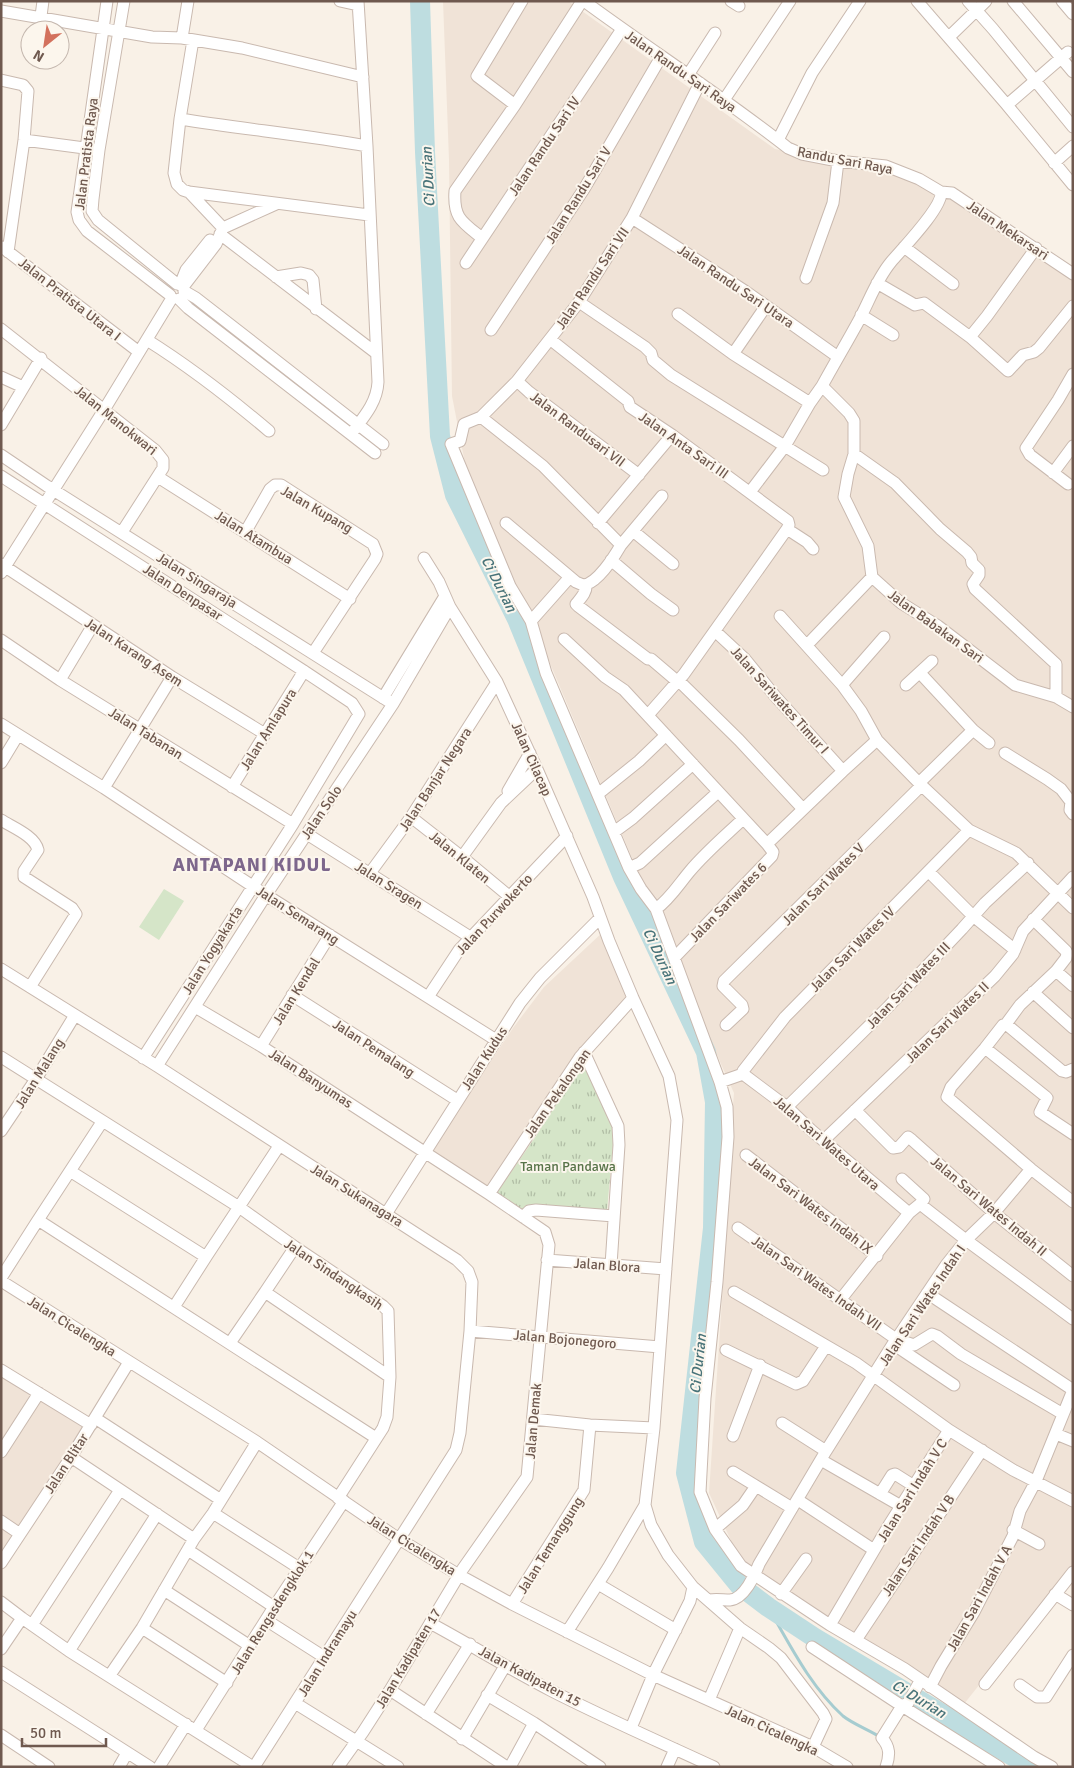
<svg xmlns="http://www.w3.org/2000/svg" width="1074" height="1768" font-family="Signika,sans-serif">
	<style>
		.residential { fill: #f0e3d7 }
		.grass { fill: url(#grass-tufts) }
		.pitch { fill: #d5e5c8 }
		.lines { fill: none; stroke-linecap: round; stroke-linejoin: round }
		.stream { stroke: #a6ccd0; stroke-width: 3 }
		.river { stroke: #bedde0; stroke-width: 20 }
		.minor-casing { stroke: #c9b9af; stroke-width: 13 }
		.minor { stroke: #fff; stroke-width: 11 }
		.labels { text-anchor: middle; stroke-width: 4; stroke-linejoin: round; paint-order: stroke }
		.street-label { font-size: 14px; fill: #6f594f; stroke: #fcf6ed }
		.park-label { font-size: 14px; fill: #587449; stroke: #fcf6ed }
		.water-label { font-size: 15px; font-style: italic; fill: #487379; stroke: #fcf6ed }
		.district-label { font-size: 19px; font-weight: bold; letter-spacing: 1px; fill: #7d678c; stroke: #fcf6ed }
	</style>
	<defs>
		<pattern id="grass-tufts" width="24" height="20" patternUnits="userSpaceOnUse" patternTransform="scale(1.25)"><rect width="24" height="20" fill="#d5e5c8"/><path d="M3 7l-1-3M5 7V3M7 7l1-3M15 17l-1-3M17 17v-4M19 17l1-3" fill="none" stroke="#b1bda5"/></pattern>
	</defs>
	<rect width="100%" height="100%" fill="#f9f1e7"/>
	<!-- residential -->
	<path class="residential" d="M443,1H568L775,149L865,166L882,168L942,191L1073,278V1567L964,1704L810,1615L740,1560L709,1493L723,1285L726,1193L734,1093L683,979L541,642L470,489L452,396L449,160Z
		M604,931L632,996L577,1059L492,1191L431,1151L513,1028L544,987Z
		M1,1375L86,1427L1,1555Z"/>
	<!-- grass -->
	<path class="grass" d="M583,1063L612,1127L613,1144L607,1211H523L496,1194L536,1136L571,1079Z"/>
	<!-- pitch -->
	<path class="pitch" d="M164,889L184,901L159,940L139,927Z"/>
	<g class="lines">
		<!-- stream -->
		<path class="stream" d="M768,1607C790,1645 810,1686 843,1716C853,1724 869,1730 880,1737"/>
		<!-- river -->
		<path class="river" d="M420,1L425,152L440,436L455,495L517,619L623,877L706,1052L715,1102L713,1228L686,1473L704,1542L739,1585L768,1607L815,1638L1031,1767"/>
		<!-- minor casing -->
		<g class="minor-casing">
			<path id="minor" d="M107,1L77,212L79,220L87,231L170,295
				M124,1L99,150L93,199L92,211L98,220L177,284
				M340,1L358,5
				M584,1C652,51 722,96 788,148L802,154L838,161L886,166L919,179L941,192L952,193L1073,274
				M731,1L739,6
				M917,1L1007,105L1073,185
				M968,1L993,29L1073,127
				M1013,1L1073,72
				M1062,1L1073,14
				M1,11L152,37L182,38L242,48L363,77
				M41,16L43,1
				M949,37L986,1
				M182,38L188,1
				M193,40L180,119L174,173L177,184L183,190L189,192L369,215
				M688,75L715,33
				M1,80L23,85L28,91L24,140L8,252
				M700,83L632,218L579,302L517,381L481,417L464,424L460,441L451,444L510,586L531,621L546,673L629,868L641,889L656,909L720,1082L727,1107L728,1137L717,1282L705,1398L700,1492L715,1529L741,1566L830,1625L905,1669L1034,1757L1052,1767
				M724,100L790,1
				M515,105L477,76L522,1
				M1007,105L1068,52
				M180,119C242,129 305,135 367,146
				M24,140L92,149
				M778,140L812,73L860,1
				M1054,163L1073,146
				M189,192L223,228
				M941,192C943,207 902,249 891,262C876,280 869,302 858,322C846,344 834,364 822,386L849,413L854,421V454L848,474L844,497L868,546L872,577L901,603L938,626L1015,685L1056,697L1073,707
				M632,218L745,291L838,357
				M220,234L376,353
				M482,238C462,222 453,218 455,191L515,105L582,1
				M2,247L139,352
				M904,247L953,284
				M466,263L622,29
				M276,277L301,273L309,275L313,280L316,309
				M806,278L833,203L838,161
				M877,283L915,305L924,303L970,337L1008,371L1023,355L1034,352L1039,348L1073,306
				M180,285L186,270L210,240
				M183,287L216,244L223,228L276,204
				M184,291L196,298L383,444
				M179,299L188,308L375,453
				M579,302L645,347L651,353L653,360L671,375L823,470
				M678,314L733,354L810,403
				M861,315L893,335
				M1,329L155,450L163,460V468L122,532
				M491,330L584,189L661,57
				M970,337L987,316L1036,248
				M147,340C190,367 230,398 269,431
				M551,340L628,401L630,407L672,435L788,521L789,525L787,529L684,674L648,715
				M733,354L766,306
				M1,377L23,387
				M517,381L529,392L639,475
				M481,417L543,466L621,545C614,557 597,584 583,585L576,582L506,523
				M1,425L41,358
				M351,434C363,418 377,403 378,382L367,146L358,1
				M854,454L895,483L940,529L967,552L971,557L972,563L979,570V575L973,584L975,589L1056,664V697
				M1,455L47,486L393,704
				M1053,473L1073,446
				M1,476L304,671L352,703L359,714L293,824L143,1058
				M158,477L350,599
				M1068,484L1030,455L1026,448L1058,400L1073,374
				M750,492L785,446L810,403L822,386
				M598,523L672,435
				M787,529L807,542L813,549
				M246,531L270,489L275,485H281L373,544L377,554L375,559L313,653
				M633,531L673,564
				M621,545L662,496
				M424,558L439,582L450,607L497,682L537,769L593,897L609,941L633,998L669,1076L677,1120L654,1428L645,1505L651,1525L668,1555L693,1587L740,1628L769,1648L781,1658L823,1713L826,1719L813,1747
				M611,560L651,594L673,610
				M1,564L172,677L265,734
				M1,573L104,410L172,298
				M586,585C587,592 581,598 576,604L578,606L648,659H651L678,682
				M780,616L842,685L861,711L877,740
				M531,621L570,577
				M716,632L745,659L775,696L843,771
				M564,639L605,677L624,690L767,844L773,852L772,856L674,958
				M1,640L60,680L293,824
				M807,645L872,577
				M920,673L973,730L989,743
				M60,680L93,625
				M679,681L739,740L803,809
				M842,685L884,637
				M906,685L932,661
				M383,698L445,596
				M1,724L104,788L266,895L496,1040
				M1005,753L1047,779L1061,789L1071,802L1070,810L1073,814
				M1,763L18,735
				M919,783L973,730
				M232,787L304,671
				M104,788L172,677
				M508,791L530,753
				M598,794L639,761L666,735
				M411,817L462,857L510,897
				M1,820C12,827 35,836 38,850L24,871V877L72,908L76,914L30,987
				M614,832L633,818L693,764
				M307,834L470,937
				M767,844L843,771L877,740L919,783L969,830L1016,853L1073,908
				M462,857L501,803L537,769
				M629,868L640,863L718,792
				M929,872L973,916L1015,950
				M370,873L411,817L497,682
				M656,909C670,899 679,884 690,871C706,852 725,836 743,819
				M1033,919L1066,951L1067,953L1066,958L1056,971L1020,1005L1006,1024L1003,1025L985,1048L951,1087L947,1097L1031,1169L1073,1202
				M1,969L157,1066L457,1260L468,1271L472,1282L470,1331L460,1433L456,1450L254,1767
				M1056,971L1073,986
				M1033,992L1073,1028
				M292,995L457,1100
				M428,997L459,950L567,836
				M195,1007L261,1046L489,1194L545,1232L549,1245L527,1477L462,1570L390,1690L363,1732L338,1767
				M1006,1024L1062,1071L1066,1072L1073,1069
				M726,1025L743,1009L742,1005L723,986L724,981L922,785
				M261,1046L330,935
				M985,1048L1045,1096L1047,1098L1040,1112L1073,1134
				M584,1052L618,1126L619,1145L611,1265
				M1,1057L239,1207L295,1247L383,1306L388,1311L390,1377L387,1417L383,1428L338,1498
				M157,1066L266,895L393,704L450,607
				M743,1074V1071L785,1017L969,830
				M743,1074L787,1107L811,1130L909,1213
				M720,1082L743,1074
				M787,1107L888,1007L962,929L985,903L1028,863
				M855,1110L893,1148L899,1147L908,1137L912,1140L994,1213L1073,1276
				M102,1122L38,1220L376,1438
				M1,1131L36,1079L75,1015
				M824,1140L995,976L1013,954L1023,931L1073,877
				M746,1155L877,1256
				M70,1171L206,1257L174,1307
				M902,1179L924,1199L920,1204
				M489,1194L580,1057L633,998
				M386,1214L520,1003L540,978L600,918
				M523,1217L529,1211L536,1210L614,1216
				M738,1228L896,1339L914,1345L932,1334L937,1336L961,1354L1063,1414
				M206,1257L279,1146
				M547,1260L666,1269
				M1,1278L38,1220
				M1,1281L257,1442L399,1539L459,1575L512,1604L653,1675L813,1747L847,1767
				M265,1292L295,1247
				M734,1292L856,1363L949,1430L1013,1470L1073,1501
				M927,1293L1073,1390L1036,1481L1020,1511L1013,1536L974,1612L941,1666L930,1687
				M841,1299L909,1213L920,1204L966,1240L1073,1319
				M470,1331L660,1347
				M230,1343L265,1292L390,1377
				M893,1344L954,1385
				M726,1350L796,1384L803,1381L826,1346
				M1,1370L91,1425
				M95,1418L221,1500
				M533,1419L590,1425L654,1428
				M782,1423L826,1451
				M1056,1434L1073,1441
				M733,1436L760,1365
				M1,1452L39,1393
				M71,1457L194,1539
				M821,1460L901,1506
				M733,1472L792,1508
				M880,1494L892,1475L895,1474L914,1486
				M798,1500L874,1550
				M213,1513L299,1568
				M1,1521L20,1534
				M715,1529L743,1505L756,1486
				M1013,1530L1039,1544
				M188,1550L274,1607
				M1,1563L71,1457L129,1362
				M598,1584L676,1630
				M164,1590L250,1646
				M781,1594L806,1559
				M1055,1594L1073,1605
				M709,1600C716,1599 723,1600 730,1600C744,1599 755,1575 759,1564L826,1451L893,1344L946,1265L966,1240L994,1213L1031,1169
				M1,1602L22,1618L69,1651L253,1767
				M512,1604L584,1490L590,1425
				M266,1620L324,1657
				M430,1623C471,1645 511,1670 552,1691C605,1718 660,1742 714,1767
				M32,1625L120,1490
				M830,1625L889,1525L949,1430
				M142,1628L227,1683
				M567,1632L608,1568L645,1505
				M856,1640L982,1450
				M812,1647L902,1706L999,1767
				M1,1649L22,1618
				M69,1651L157,1514
				M1,1672L150,1767
				M110,1675L142,1628L194,1539L213,1513L257,1442
				M985,1684L1073,1572
				M1020,1685L1037,1697H1046L1073,1655
				M390,1690L507,1767
				M487,1695L534,1723L600,1767
				M709,1700L740,1628
				M295,1703L398,1767
				M902,1706L908,1703L920,1681
				M426,1714L470,1644
				M631,1728L653,1675L690,1601L693,1587
				M196,1730L274,1607L344,1501
				M1,1735L49,1767
				M462,1739L505,1666
				M119,1767L127,1753
				M159,1767L186,1724
				M510,1767L534,1723
				M667,1767L675,1749
				M886,1767C890,1755 890,1747 882,1738L902,1706"/>
		</g>
		<!-- minor -->
		<use href="#minor" class="minor"/>
	</g>
	<g class="labels">
		<!-- street labels -->
		<g class="street-label">
			<text transform="translate(681 71) rotate(35)" y="5">Jalan Randu Sari Raya</text>
			<text transform="translate(544 146) rotate(-56)" y="5">Jalan Randu Sari IV</text>
			<text transform="translate(86 154) rotate(-83)" y="5">Jalan Pratista Raya</text>
			<text transform="translate(845 160) rotate(11)" y="5">Randu Sari Raya</text>
			<text transform="translate(578 195) rotate(-58)" y="5">Jalan Randu Sari V</text>
			<text transform="translate(1008 230) rotate(34)" y="5">Jalan Mekarsari</text>
			<text transform="translate(592 278) rotate(-56)" y="5">Jalan Randu Sari VII</text>
			<text transform="translate(736 286) rotate(34)" y="5">Jalan Randu Sari Utara</text>
			<text transform="translate(70 299) rotate(38)" y="5">Jalan Pratista Utara I</text>
			<text transform="translate(116 420) rotate(39)" y="5">Jalan Manokwari</text>
			<text transform="translate(578 429) rotate(37)" y="5">Jalan Randusari VII</text>
			<text transform="translate(684 445) rotate(35)" y="5">Jalan Anta Sari III</text>
			<text transform="translate(317 509) rotate(30)" y="5">Jalan Kupang</text>
			<text transform="translate(254 537) rotate(32)" y="5">Jalan Atambua</text>
			<text transform="translate(197 580) rotate(32)" y="5">Jalan Singaraja</text>
			<text transform="translate(183 592) rotate(33)" y="5">Jalan Denpasar</text>
			<text transform="translate(936 626) rotate(36)" y="5">Jalan Babakan Sari</text>
			<text transform="translate(134 652) rotate(33)" y="5">Jalan Karang Asem</text>
			<text transform="translate(780 700) rotate(48)" y="5">Jalan Sariwates Timur I</text>
			<text transform="translate(268 729) rotate(-58)" y="5">Jalan Amlapura</text>
			<text transform="translate(146 733) rotate(32)" y="5">Jalan Tabanan</text>
			<text transform="translate(532 759) rotate(66)" y="5">Jalan Cilacap</text>
			<text transform="translate(435 779) rotate(-57)" y="5">Jalan Banjar Negara</text>
			<text transform="translate(321 812) rotate(-56)" y="5">Jalan Solo</text>
			<text transform="translate(460 857) rotate(39)" y="5">Jalan Klaten</text>
			<text transform="translate(823 884) rotate(-45)" y="5">Jalan Sari Wates V</text>
			<text transform="translate(389 885) rotate(32)" y="5">Jalan Sragen</text>
			<text transform="translate(728 902) rotate(-46)" y="5">Jalan Sariwates 6</text>
			<text transform="translate(494 914) rotate(-47)" y="5">Jalan Purwokerto</text>
			<text transform="translate(298 915) rotate(33)" y="5">Jalan Semarang</text>
			<text transform="translate(852 949) rotate(-45)" y="5">Jalan Sari Wates IV</text>
			<text transform="translate(212 950) rotate(-58)" y="5">Jalan Yogyakarta</text>
			<text transform="translate(908 985) rotate(-46)" y="5">Jalan Sari Wates III</text>
			<text transform="translate(296 991) rotate(-58)" y="5">Jalan Kendal</text>
			<text transform="translate(947 1022) rotate(-44)" y="5">Jalan Sari Wates II</text>
			<text transform="translate(374 1048) rotate(33)" y="5">Jalan Pemalang</text>
			<text transform="translate(484 1058) rotate(-57)" y="5">Jalan Kudus</text>
			<text transform="translate(39 1073) rotate(-58)" y="5">Jalan Malang</text>
			<text transform="translate(311 1078) rotate(33)" y="5">Jalan Banyumas</text>
			<text transform="translate(557 1093) rotate(-55)" y="5">Jalan Pekalongan</text>
			<text transform="translate(827 1143) rotate(41)" y="5">Jalan Sari Wates Utara</text>
			<text transform="translate(357 1195) rotate(32)" y="5">Jalan Sukanagara</text>
			<text transform="translate(811 1205) rotate(37)" y="5">Jalan Sari Wates Indah IX</text>
			<text transform="translate(989 1206) rotate(40)" y="5">Jalan Sari Wates Indah II</text>
			<text transform="translate(607 1265) rotate(4)" y="5">Jalan Blora</text>
			<text transform="translate(334 1274) rotate(34)" y="5">Jalan Sindangkasih</text>
			<text transform="translate(817 1283) rotate(35)" y="5">Jalan Sari Wates Indah VII</text>
			<text transform="translate(922 1305) rotate(-56)" y="5">Jalan Sari Wates Indah I</text>
			<text transform="translate(72 1326) rotate(32)" y="5">Jalan Cicalengka</text>
			<text transform="translate(565 1339) rotate(5)" y="5">Jalan Bojonegoro</text>
			<text transform="translate(533 1421) rotate(-85)" y="5">Jalan Demak</text>
			<text transform="translate(66 1463) rotate(-57)" y="5">Jalan Blitar</text>
			<text transform="translate(912 1490) rotate(-58)" y="5">Jalan Sari Indah V C</text>
			<text transform="translate(412 1545) rotate(32)" y="5">Jalan Cicalengka</text>
			<text transform="translate(550 1545) rotate(-58)" y="5">Jalan Temanggung</text>
			<text transform="translate(918 1545) rotate(-56)" y="5">Jalan Sari Indah V B</text>
			<text transform="translate(979 1598) rotate(-61)" y="5">Jalan Sari Indah V A</text>
			<text transform="translate(272 1612) rotate(-58)" y="5">Jalan Rengasdengklok 1</text>
			<text transform="translate(327 1653) rotate(-58)" y="5">Jalan Indramayu</text>
			<text transform="translate(408 1658) rotate(-59)" y="5">Jalan Kadipaten 17</text>
			<text transform="translate(530 1676) rotate(28)" y="5">Jalan Kadipaten 15</text>
			<text transform="translate(772 1730) rotate(25)" y="5">Jalan Cicalengka</text>
		</g>
		<!-- park labels -->
		<g class="park-label">
			<text x="568" y="1171">Taman Pandawa</text>
		</g>
		<!-- water labels -->
		<g class="water-label">
			<text transform="translate(428 177) rotate(-93)" y="5">Ci Durian</text>
			<text transform="translate(499 584) rotate(63)" y="5">Ci Durian</text>
			<text transform="translate(660 956) rotate(65)" y="5">Ci Durian</text>
			<text transform="translate(698 1364) rotate(-84)" y="5">Ci Durian</text>
			<text transform="translate(919 1699) rotate(31)" y="5">Ci Durian</text>
		</g>
		<!-- district labels -->
		<g class="district-label">
			<text x="252" y="871">ANTAPANI KIDUL</text>
		</g>
	</g>
	<!-- border -->
	<rect width="1074" height="1768" fill="none" stroke="#6f594f" stroke-width="5"/>
	<!-- north arrow -->
	<g transform="translate(45 45) rotate(210)"><circle r="24" fill="#fcf6ed" stroke="#c4b7ae"/>
	<path d="M0-4L9 19L0 12L-9 19Z" fill="#d3715d"/>
	<text y="-8" font-size="14" font-weight="bold" text-anchor="middle" fill="#6f594f">N</text>
	</g>
	<!-- scale -->
	<path d="M22 1738v8h84v-8" fill="none" stroke="#6f594f" stroke-width="2.5"/>
	<text x="30" y="1738" font-size="15" fill="#6f594f" stroke="#fcf6ed" stroke-width="4" paint-order="stroke">50 m</text>
</svg>
